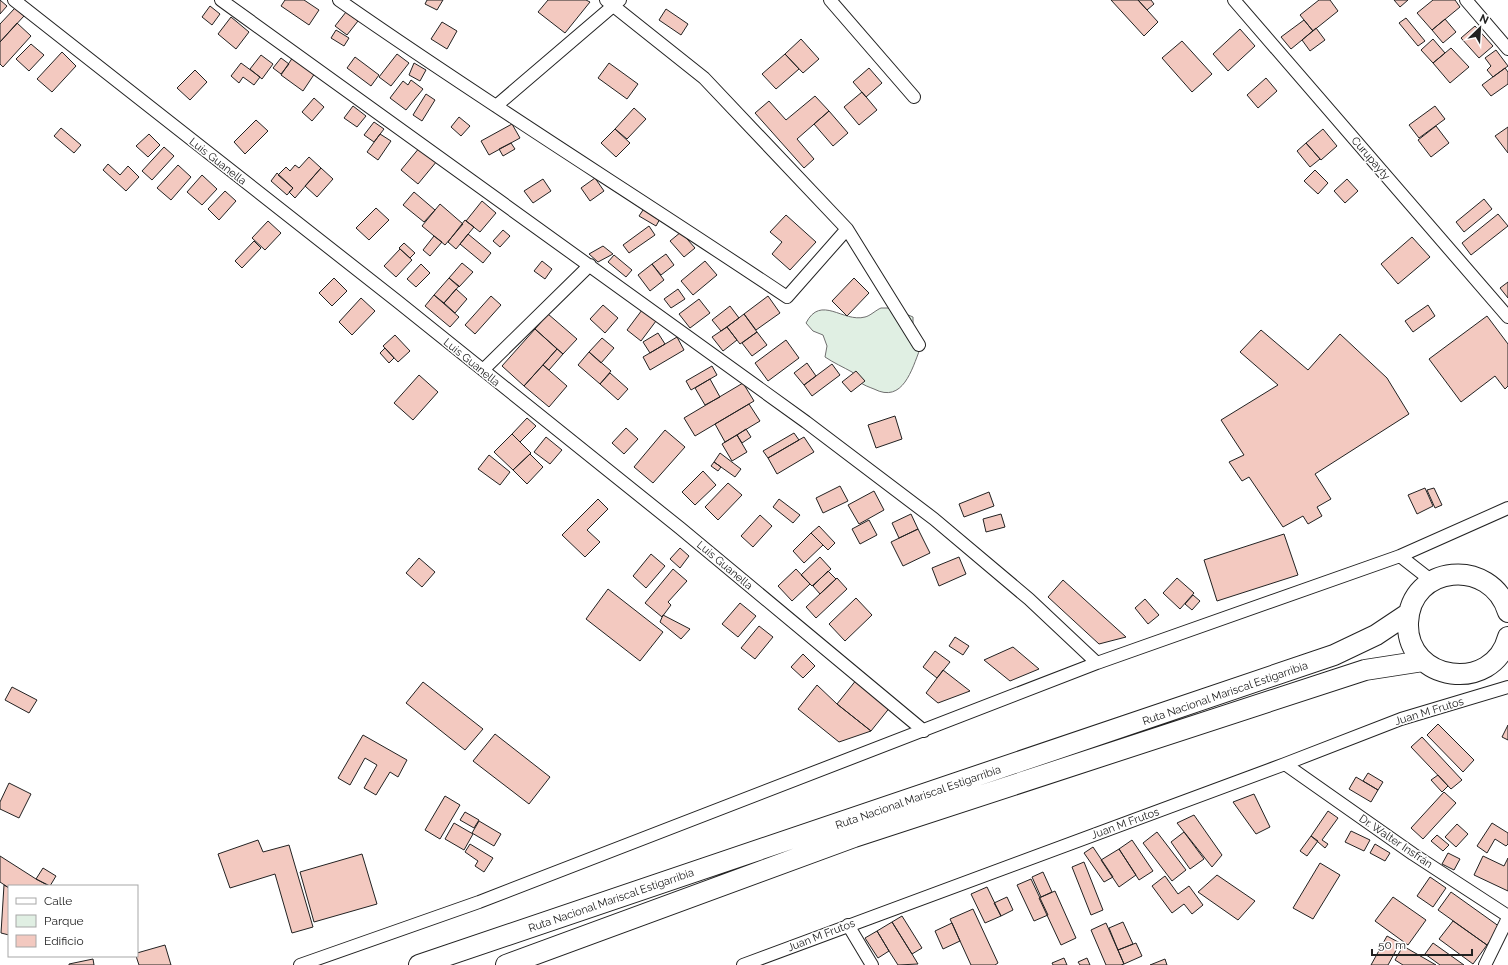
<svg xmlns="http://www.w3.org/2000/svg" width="1508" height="965" font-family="Raleway,sans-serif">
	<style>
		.green { fill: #e0efe3; stroke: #6f6f6f }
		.building { fill: #f3c9c0; stroke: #222 }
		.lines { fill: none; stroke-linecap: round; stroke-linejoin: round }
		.minor-casing { stroke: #222; stroke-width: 14 }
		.trunk-casing { stroke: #222; stroke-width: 22 }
		.minor { stroke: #fff; stroke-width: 12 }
		.trunk { stroke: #fff; stroke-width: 20 }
		.labels { text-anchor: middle; stroke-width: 3; stroke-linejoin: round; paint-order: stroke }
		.street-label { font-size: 11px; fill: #222; stroke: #fff }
	</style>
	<rect width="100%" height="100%" fill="#fff"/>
	<!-- green -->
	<path class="green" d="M881,308H892L913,317V328L920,349C912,369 903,404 874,389C869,387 863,385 860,382C856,379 856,374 852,372C843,367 834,363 825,357L827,346L823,335L813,331L806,323C821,294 843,323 865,317C870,316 876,310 881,308Z"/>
	<!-- building -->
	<path class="building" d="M0,0L7,6L0,14Z
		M285,0H304L319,10L309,25L281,6Z
		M427,0H443L437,10L425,4Z
		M548,0H586L590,2L565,33L538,12Z
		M1111,0H1138L1158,22L1144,36Z
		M1138,0H1151L1154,4L1147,10Z
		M1319,0H1330L1338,11L1313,31L1300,15Z
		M1394,0H1408L1400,7Z
		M1433,0H1455L1460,7L1432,30L1417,13Z
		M210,6L220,14L212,25L202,17Z
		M15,8L24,16L0,42V24Z
		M666,9L688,24L681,35L659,20Z
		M346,12L358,21L347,35L335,26Z
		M231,17L249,32L236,49L218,34Z
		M1406,18L1425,41L1418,46L1399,23Z
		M1445,19L1456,32L1443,43L1432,30Z
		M1304,20L1313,31L1291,49L1281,37Z
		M442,22L457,31L447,49L431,39Z
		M17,23L31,36L3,67L0,64V42Z
		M1475,26L1493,46L1479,58L1461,38Z
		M1316,28L1325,40L1310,51L1302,40Z
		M1240,29L1255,46L1228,71L1213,54Z
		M336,30L349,38L344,46L331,38Z
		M801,39L819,59L803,73L785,54Z
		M1433,39L1445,53L1433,63L1421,50Z
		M1182,41L1212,74L1192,92L1162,58Z
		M31,44L44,55L29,71L16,59Z
		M1451,48L1469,67L1450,83L1433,63Z
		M1496,50L1508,66L1493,77L1487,70L1491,66L1485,58Z
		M62,52L76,66L52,92L37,79Z
		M397,54L409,63L391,86L379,77Z
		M785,54L799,69L776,89L762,74Z
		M261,55L273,64L262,79L250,69Z
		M293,57L315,73L303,91L281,75Z
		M355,57L379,75L371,86L347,68Z
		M281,58L289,64L281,74L273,68Z
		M241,63L260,77L254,85L243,77L239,83L231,76Z
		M414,63L426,70L420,81L409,75Z
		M609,63L638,84L627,99L598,78Z
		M869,68L882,83L866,97L853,82Z
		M1505,68L1508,72V84L1491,96L1482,85Z
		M195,70L207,82L190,100L177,88Z
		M1266,78L1277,91L1258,108L1247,95Z
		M411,80L423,89L406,110L390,98L403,81L408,85Z
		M862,92L877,110L859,125L844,107Z
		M426,94L435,100L422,121L413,115Z
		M815,96L829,111L797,139L814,159L804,168L755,113L769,101L786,120Z
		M314,98L324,107L312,121L302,112Z
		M353,106L366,116L357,127L344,118Z
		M1435,106L1445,119L1419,138L1409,125Z
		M634,108L646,119L627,139L615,129Z
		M829,111L848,133L833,146L814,124Z
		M459,117L470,126L461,136L451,127Z
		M256,120L268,131L245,154L234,142Z
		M374,122L384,129L374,142L364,135Z
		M512,124L520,138L489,155L481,141Z
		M1436,126L1449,143L1431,157L1418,140Z
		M1508,127V153L1495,136Z
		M61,128L81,145L74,153L54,136Z
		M615,129L630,143L616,157L601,143Z
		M1323,129L1337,146L1321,160L1306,143Z
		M149,134L160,145L148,157L136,146Z
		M380,134L391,141L378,160L367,152Z
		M511,143L515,149L503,156L499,149Z
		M1306,143L1320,159L1310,167L1297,151Z
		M164,147L174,156L152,180L142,171Z
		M420,147L437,161L418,184L401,170Z
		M309,157L321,168L295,198L289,192L293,188L278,175L286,167L290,171L295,165L299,168Z
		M108,164L120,175L128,166L139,177L126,191L103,170Z
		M178,165L191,177L171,200L157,188Z
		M321,168L333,179L317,197L305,186Z
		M1315,170L1328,183L1318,194L1304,181Z
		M277,173L293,188L287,195L271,181Z
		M202,175L217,189L202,205L187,192Z
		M595,178L604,191L590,201L581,188Z
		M543,179L551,191L533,203L524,191Z
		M1347,179L1358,191L1345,203L1334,191Z
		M225,191L236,201L219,220L208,209Z
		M414,192L435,210L424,222L403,205Z
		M1484,199L1492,209L1464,232L1456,222Z
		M482,201L496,213L480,232L466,221Z
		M440,204L463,224L445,245L422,226Z
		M645,207L661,217L656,226L639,216Z
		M376,208L389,220L369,240L356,228Z
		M1498,214L1508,226L1471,255L1462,243Z
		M786,215L816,242L790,270L772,254L782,242L770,232Z
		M465,220L474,227L456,249L448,242Z
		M268,221L281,233L265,250L252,238Z
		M649,226L655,235L629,253L623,245Z
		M503,230L510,236L500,247L493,241Z
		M681,232L695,248L684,257L670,241Z
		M468,234L491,253L483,263L460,244Z
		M434,236L442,242L430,256L423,250Z
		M1412,237L1430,257L1398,284L1381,264Z
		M254,241L261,248L242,268L235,261Z
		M404,243L415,253L410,258L399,248Z
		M603,246L613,254L598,262L589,254Z
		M400,249L412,260L396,277L384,266Z
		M666,254L674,265L661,275L652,264Z
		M614,255L632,270L626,277L608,262Z
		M542,261L552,269L545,279L534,271Z
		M705,261L717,275L693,295L681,281Z
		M462,263L473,272L459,287L449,278Z
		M421,264L430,273L416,287L407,279Z
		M652,264L664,280L650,291L638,275Z
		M334,278L347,291L332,306L319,293Z
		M449,278L459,286L444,303L434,295Z
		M854,278L869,293L847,316L832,301Z
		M1508,282V298L1500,288Z
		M456,289L467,299L455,313L444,303Z
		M678,289L685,299L671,308L664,299Z
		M434,295L459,317L450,327L425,306Z
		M491,296L501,305L475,334L465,325Z
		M768,296L780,313L756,330L744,314Z
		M361,298L375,311L352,335L339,322Z
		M699,299L710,313L690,328L679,314Z
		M603,305L618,318L605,333L590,319Z
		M1428,305L1435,316L1413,332L1405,321Z
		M730,306L739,318L721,331L712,320Z
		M642,310L656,321L641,341L627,330Z
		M548,314L577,339L563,354L535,329Z
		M744,314L757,332L740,344L727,327Z
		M1487,316L1508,344V386L1505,389L1495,376L1461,402L1429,359Z
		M727,327L737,340L723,351L712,337Z
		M535,329L557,349L524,386L502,366Z
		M1261,330L1308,370L1340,334L1387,378L1409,414L1315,474L1331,499L1317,507L1322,516L1308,524L1303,516L1283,527L1249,477L1242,481L1229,462L1244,455L1221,420L1278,385L1240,352Z
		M757,332L767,345L752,356L742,343Z
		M658,333L665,344L650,353L643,342Z
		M395,335L410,351L398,362L383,346Z
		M677,337L684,350L650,370L643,357Z
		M602,338L614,348L601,363L589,352Z
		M786,340L799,358L768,381L755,363Z
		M385,348L394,358L389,363L380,353Z
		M557,349L563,354L549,370L543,365Z
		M589,352L611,371L600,384L578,365Z
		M807,363L816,376L804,385L794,373Z
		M832,364L840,375L812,396L804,385Z
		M543,365L567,386L549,407L524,386Z
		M712,366L717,375L691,390L686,381Z
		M856,371L865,381L851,392L842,382Z
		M610,373L628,389L618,400L600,384Z
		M419,375L438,392L413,420L394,403Z
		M710,379L720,397L705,405L695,388Z
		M743,383L754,401L695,436L684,418Z
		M749,404L760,421L725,442L715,424Z
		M895,416L902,439L876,448L868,425Z
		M527,418L536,426L520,442L512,434Z
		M626,428L638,439L624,454L612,443Z
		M746,429L751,437L742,443L737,435Z
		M665,430L685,447L653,483L634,467Z
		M794,433L799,440L768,458L763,451Z
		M512,434L531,453L513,470L494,452Z
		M737,435L747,452L732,461L722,444Z
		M546,437L562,450L550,464L534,452Z
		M804,437L814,452L777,474L768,458Z
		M720,453L741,469L735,477L714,462Z
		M530,454L543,467L527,484L513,470Z
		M489,455L510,472L500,485L478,469Z
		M714,462L721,467L718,471L711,466Z
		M703,471L716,485L695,505L682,492Z
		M728,483L742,495L718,520L705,507Z
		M840,486L848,501L823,513L816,498Z
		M1425,488L1433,506L1417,514L1408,495Z
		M1434,488L1442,505L1435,508L1427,490Z
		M874,491L884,510L859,524L848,505Z
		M989,492L994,506L964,517L959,504Z
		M598,499L608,509L587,530L600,542L585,557L562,535Z
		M779,499L800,515L793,523L773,507Z
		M911,514L918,529L899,538L892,523Z
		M1001,514L1005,527L986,532L983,519Z
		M760,515L772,526L753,547L741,536Z
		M869,520L877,535L860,544L852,529Z
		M819,526L835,543L828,550L811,533Z
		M918,529L930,553L903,566L891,542Z
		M811,533L823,545L804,563L793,551Z
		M1284,534L1298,575L1217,601L1204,560Z
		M680,548L689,556L680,568L670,559Z
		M651,554L665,566L646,588L633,576Z
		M820,557L831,569L812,586L801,575Z
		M959,557L966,574L939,586L932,568Z
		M419,558L435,572L422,587L406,573Z
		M673,569L687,581L668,602L671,605L662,617L645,603Z
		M796,569L810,584L792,601L778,586Z
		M828,571L836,579L820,594L813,586Z
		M837,578L847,589L816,618L806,607Z
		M1177,578L1194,593L1180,609L1163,593Z
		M1063,580L1126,637L1099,644L1048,597Z
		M608,589L663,632L640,661L586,619Z
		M1193,595L1200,601L1192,610L1185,604Z
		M856,598L872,615L845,641L829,624Z
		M1145,599L1159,615L1148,624L1135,608Z
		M740,603L756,616L738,637L722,624Z
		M663,615L690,629L681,639L660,622Z
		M759,626L773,637L755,659L741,648Z
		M955,637L969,646L963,655L949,646Z
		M1013,647L1039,669L1010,681L984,660Z
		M935,651L950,662L937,678L923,667Z
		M803,654L815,666L803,678L791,667Z
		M943,670L970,691L938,703L926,693Z
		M857,679L891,706L871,731L837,704Z
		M423,682L483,729L465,750L406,703Z
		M817,685L837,704L871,731L839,742L798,709Z
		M12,687L37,700L29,713L5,700Z
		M1438,724L1474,760L1463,772L1427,735Z
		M1508,725V740L1502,737Z
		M495,734L550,777L529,804L473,761Z
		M363,735L407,760L398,777L390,772L376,795L364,788L377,765L365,758L350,785L338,778Z
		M1422,737L1462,780L1451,789L1411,747Z
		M1368,773L1383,782L1378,790L1363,781Z
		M1438,775L1448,786L1442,792L1431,780Z
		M1356,777L1378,790L1371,802L1349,789Z
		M9,783L31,794L19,818L0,809V802Z
		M1444,792L1456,803L1423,839L1411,828Z
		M1254,794L1270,827L1256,834L1233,802Z
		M445,796L460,805L440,839L425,830Z
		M1328,811L1338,818L1322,840L1328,844L1325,848L1311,836Z
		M465,812L479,820L474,828L460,820Z
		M1194,815L1222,855L1212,867L1177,823Z
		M479,821L501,834L494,846L472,833Z
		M454,823L473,834L464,850L445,839Z
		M1492,823L1508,833V844L1506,846L1495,839L1487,853L1477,846Z
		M1457,824L1468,834L1456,847L1445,837Z
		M1351,831L1370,840L1364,851L1345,842Z
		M1157,832L1186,870L1172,881L1143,843Z
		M1184,832L1204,859L1190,869L1171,842Z
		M1437,835L1449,845L1443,851L1431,841Z
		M1311,836L1318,841L1307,856L1300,851Z
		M258,840L263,852L289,845L313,927L292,933L275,874L230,888L218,854Z
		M1132,840L1153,871L1139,880L1119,849Z
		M470,844L493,858L484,872L475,866L478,861L465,852Z
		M1375,844L1390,853L1385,861L1370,853Z
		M1093,847L1113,877L1104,882L1084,853Z
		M1119,849L1136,875L1119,887L1101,860Z
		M1448,853L1460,859L1454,870L1442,864Z
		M362,854L377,904L314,922L300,872Z
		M0,856L36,879L49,886H9V888L0,882Z
		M1483,856L1504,866L1508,858V891L1474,875Z
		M1084,862L1103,910L1091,915L1072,867Z
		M1320,863L1340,875L1313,919L1293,908Z
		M43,868L56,876L50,886L36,879Z
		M1043,872L1052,892L1041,897L1032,877Z
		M1217,875L1255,901L1238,920L1198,892Z
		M1165,876L1178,894L1189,886L1203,905L1192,914L1184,904L1172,913L1152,886Z
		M1430,877L1446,888L1433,907L1417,896Z
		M1031,879L1048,915L1034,921L1017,885Z
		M4,885L9,888V935L1,933Z
		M987,887L1001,916L985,923L971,894Z
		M1055,891L1076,938L1061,945L1039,898Z
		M1451,892L1500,927L1487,945L1438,910Z
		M1007,897L1013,910L1001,916L994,903Z
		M1393,897L1426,920L1408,945L1375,921Z
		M973,909L998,963L995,965H971L950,919Z
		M902,916L922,948L912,954L892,922Z
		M1453,921L1487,945L1473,964L1439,939Z
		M892,922L912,954L918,964L898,965L889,951L877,931Z
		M1123,922L1133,944L1118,950L1109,928Z
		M952,923L960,941L943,949L935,931Z
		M1106,923L1124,964L1121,965H1106L1091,930Z
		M877,931L889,951L878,958L865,938Z
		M1387,936L1400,943L1388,965H1371Z
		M1136,943L1142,956L1124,964L1118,950Z
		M1433,943L1464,965H1440L1425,954Z
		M165,945L171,965H139L136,956L137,953Z
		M1403,946L1436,965H1403L1395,960Z
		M1064,958L1067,965H1053L1052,963Z
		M1087,958L1090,965H1080L1078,962Z
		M93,959L94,965H69V964Z
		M1165,959L1167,965H1150Z"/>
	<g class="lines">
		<!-- minor casing -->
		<g class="minor-casing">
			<path id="minor" d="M14,0L397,301L680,528L924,731
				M221,0L806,422L934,519L1029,599L1097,663
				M339,0C486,103 638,197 787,297L847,229
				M606,0L704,78L847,229L919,345
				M830,0L914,97
				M1234,0L1508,317
				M1466,0L1508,49
				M496,106L620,0
				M483,370L590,265
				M1400,556L1432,581
				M1285,764L1413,854L1508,916
				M848,925L872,965
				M300,965L479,902L1097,663L1400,556L1508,508
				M743,965L1285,764L1401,719L1508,687
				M1485,965L1508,918"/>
		</g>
		<!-- trunk casing -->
		<g class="trunk-casing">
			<path id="trunk" d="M1508,612C1491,557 1410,564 1408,623C1406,682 1493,694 1508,637
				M419,965L1334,655L1376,635L1409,613
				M506,965L854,837L1365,670L1423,661"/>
		</g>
		<!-- minor -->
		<use href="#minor" class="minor"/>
		<!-- trunk -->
		<use href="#trunk" class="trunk"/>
	</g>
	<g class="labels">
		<!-- street labels -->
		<g class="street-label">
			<text transform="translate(1371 158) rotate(49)" y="4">Curupayty</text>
			<text transform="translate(218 161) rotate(38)" y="4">Luis Guanella</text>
			<text transform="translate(472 362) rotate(39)" y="4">Luis Guanella</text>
			<text transform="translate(725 565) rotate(40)" y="4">Luis Guanella</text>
			<text transform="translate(1225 693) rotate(-19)" y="4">Ruta Nacional Mariscal Estigarribia</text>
			<text transform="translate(1429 711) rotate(-17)" y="4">Juan M Frutos</text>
			<text transform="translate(918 797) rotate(-19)" y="4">Ruta Nacional Mariscal Estigarribia</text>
			<text transform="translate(1125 823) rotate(-20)" y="4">Juan M Frutos</text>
			<text transform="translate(1396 841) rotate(34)" y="4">Dr. Walter Insfrán</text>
			<text transform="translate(611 900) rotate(-19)" y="4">Ruta Nacional Mariscal Estigarribia</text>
			<text transform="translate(821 935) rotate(-21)" y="4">Juan M Frutos</text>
		</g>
	</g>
	<!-- legend -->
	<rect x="8" y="885" width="130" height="72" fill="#ffffff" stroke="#a7a7a7"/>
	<rect x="16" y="898" width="20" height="6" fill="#ffffff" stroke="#a7a7a7"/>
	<text x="44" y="905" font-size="12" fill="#222222">Calle</text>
	<rect x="16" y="915" width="20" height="12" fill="#e0efe3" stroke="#a7a7a7"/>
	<text x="44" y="925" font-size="12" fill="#222222">Parque</text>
	<rect x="16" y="935" width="20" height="12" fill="#f3c9c0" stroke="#a7a7a7"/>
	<text x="44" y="945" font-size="12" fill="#222222">Edificio</text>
	<!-- north arrow -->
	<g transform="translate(1480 28) rotate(25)" stroke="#ffffff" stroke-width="3" paint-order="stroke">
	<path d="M0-3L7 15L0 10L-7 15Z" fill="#222222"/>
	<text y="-6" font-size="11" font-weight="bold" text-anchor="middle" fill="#222222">N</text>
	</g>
	<!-- scale -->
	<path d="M1372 949v6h100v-6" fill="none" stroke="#222222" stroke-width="2"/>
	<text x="1378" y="949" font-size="12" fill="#222222" stroke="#ffffff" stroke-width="3" paint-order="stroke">50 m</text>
</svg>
